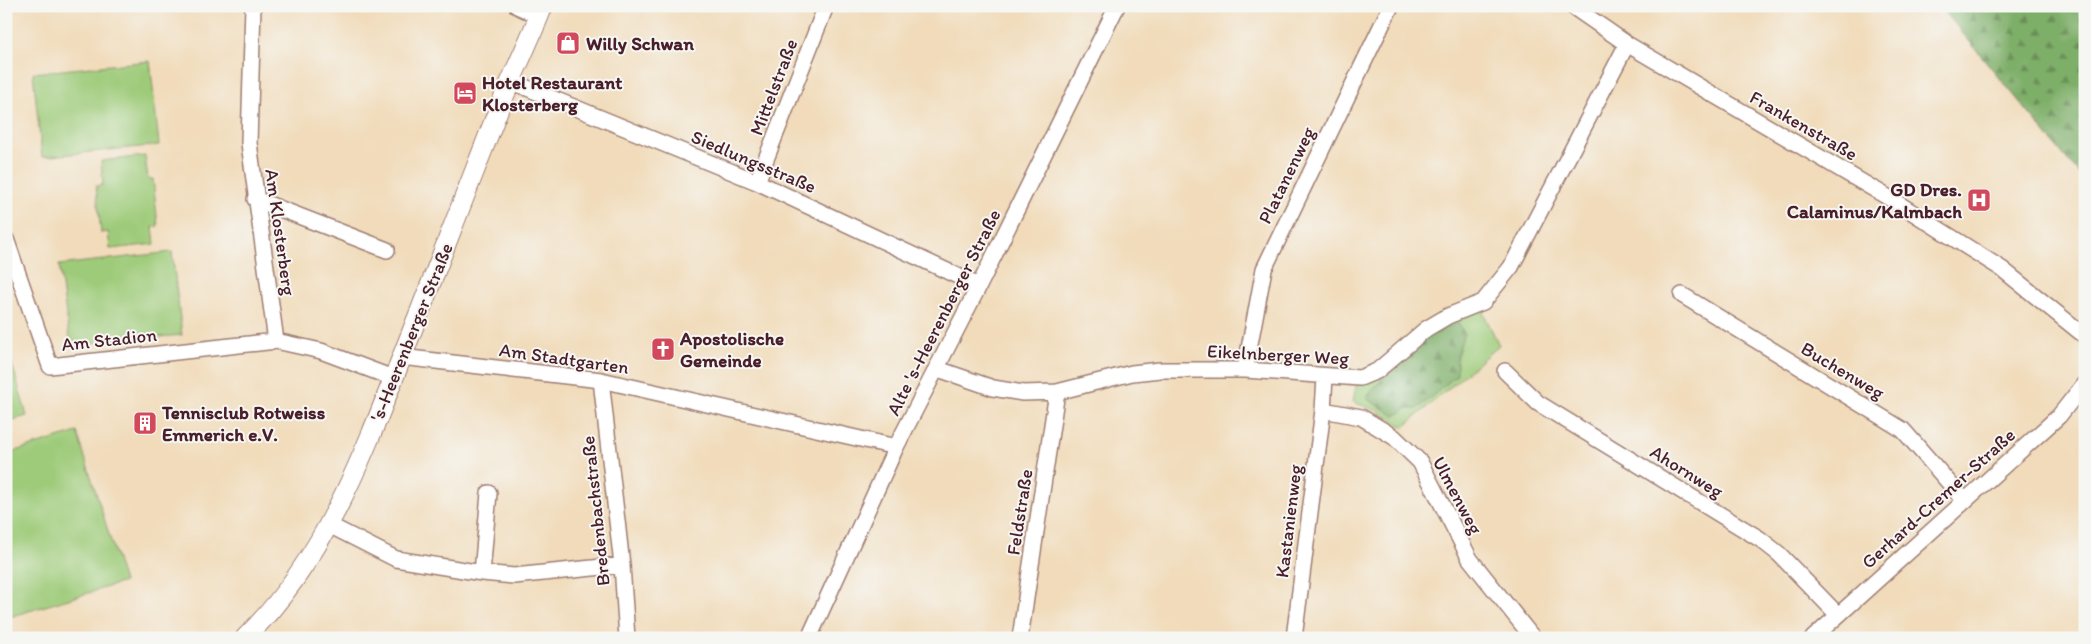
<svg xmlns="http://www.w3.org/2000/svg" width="2091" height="644" font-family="Itim,sans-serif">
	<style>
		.green { fill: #9ecb79; stroke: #747552 }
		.forest { fill: url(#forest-firs); stroke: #64674a }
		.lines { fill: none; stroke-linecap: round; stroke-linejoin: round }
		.minor-casing { stroke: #9e7d72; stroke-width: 18 }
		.tertiary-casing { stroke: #9e7d72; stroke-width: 21 }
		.minor { stroke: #fff; stroke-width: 15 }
		.tertiary { stroke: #fff; stroke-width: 19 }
		.labels { text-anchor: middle; stroke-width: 4; stroke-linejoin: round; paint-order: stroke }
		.poi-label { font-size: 19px; font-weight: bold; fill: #4a1f2b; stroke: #f6f6f2; text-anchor: start }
		.street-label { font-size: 19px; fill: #4a1f2b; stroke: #f6f6f2 }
	</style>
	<defs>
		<pattern id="forest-firs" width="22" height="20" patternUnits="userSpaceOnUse" patternTransform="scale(1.25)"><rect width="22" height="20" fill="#7eaf69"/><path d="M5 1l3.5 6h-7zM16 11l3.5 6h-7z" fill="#698e57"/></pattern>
	</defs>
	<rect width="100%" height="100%" fill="#f6f6f2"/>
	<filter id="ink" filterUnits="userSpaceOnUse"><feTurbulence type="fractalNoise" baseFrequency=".02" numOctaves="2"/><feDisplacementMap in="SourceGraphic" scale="10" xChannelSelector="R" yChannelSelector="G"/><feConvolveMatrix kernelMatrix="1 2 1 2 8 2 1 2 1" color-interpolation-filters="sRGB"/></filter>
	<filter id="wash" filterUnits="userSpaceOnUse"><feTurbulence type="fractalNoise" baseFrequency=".0096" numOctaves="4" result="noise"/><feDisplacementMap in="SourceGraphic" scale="20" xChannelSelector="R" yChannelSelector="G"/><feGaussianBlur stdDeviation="1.12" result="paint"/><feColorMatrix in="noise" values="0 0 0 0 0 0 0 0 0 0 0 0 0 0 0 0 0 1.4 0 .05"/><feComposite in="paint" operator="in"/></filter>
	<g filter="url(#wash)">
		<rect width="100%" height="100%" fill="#f1dbba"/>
		<!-- green -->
		<path class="green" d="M150,61L159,145L42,157L33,73Z
			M145,156L148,179H153L158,226L153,227L155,244L110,249L108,232L101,233L96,186L103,185L101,161Z
			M172,252L182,335L80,344L73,341L69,336L59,265Z
			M1482,310L1499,345L1404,427L1378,411L1353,402L1357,380L1383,377L1412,346L1442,326Z
			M6,343L27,416L6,422Z
			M77,432L124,582L6,618V454Z"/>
		<!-- forest -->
		<path class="forest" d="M1940,6H2085V181Z
			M1458,323L1464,333L1457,356V375L1417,409H1406L1395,416L1366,398C1391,367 1420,336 1458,323Z"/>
	</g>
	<g filter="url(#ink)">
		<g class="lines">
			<!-- minor casing -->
			<g class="minor-casing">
				<path id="minor" d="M253,6L249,143L276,341
					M517,6L539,16
					M1572,6L1627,44L1896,202L2002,269L2085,336
					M510,81L757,182L979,286
					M757,182L826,6
					M255,199L387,250
					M6,239L50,366L276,341L321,351L393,378
					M1682,295L1903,430L1965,501
					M401,357L601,380L896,447
					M938,369L993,388L1023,393L1057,392L1132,373L1160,370H1245L1360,378L1377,371L1426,329L1448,316L1483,302L1511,267L1627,44
					M1245,370L1264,269L1391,6
					M1505,371L1538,403L1760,539L1779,554L1838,615
					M601,380L622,565L627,638
					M1323,410L1361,417L1394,437L1420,462L1470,559L1533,638
					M329,525L396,559L482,573L514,576L622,565
					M482,573L489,493
					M809,638L896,447L979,286L1117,6
					M1020,638L1057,392
					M1294,638L1323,410L1325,377
					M1813,638L2059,416L2085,383"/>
			</g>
			<!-- tertiary casing -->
			<g class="tertiary-casing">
				<path id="tertiary" d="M245,638C335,550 374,425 420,311C445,248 469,184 494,121C509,82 528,45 543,6"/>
			</g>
			<!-- minor -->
			<use href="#minor" class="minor"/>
			<!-- tertiary -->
			<use href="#tertiary" class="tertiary"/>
		</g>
	</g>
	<!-- icons -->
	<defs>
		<g id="shop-square" transform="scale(1.25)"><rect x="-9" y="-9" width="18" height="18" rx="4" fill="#d1495b" stroke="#f6f6f2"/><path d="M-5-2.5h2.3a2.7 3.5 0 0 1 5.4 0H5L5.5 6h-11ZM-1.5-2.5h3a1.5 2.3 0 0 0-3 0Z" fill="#fff"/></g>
		<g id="hotel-square" transform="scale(1.25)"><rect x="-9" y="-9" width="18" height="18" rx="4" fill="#d1495b" stroke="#f6f6f2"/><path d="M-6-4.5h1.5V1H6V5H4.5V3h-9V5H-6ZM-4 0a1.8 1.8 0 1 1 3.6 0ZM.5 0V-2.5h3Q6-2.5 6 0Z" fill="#fff"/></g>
		<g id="hospital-square" transform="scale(1.25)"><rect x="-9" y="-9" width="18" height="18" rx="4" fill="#d1495b" stroke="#f6f6f2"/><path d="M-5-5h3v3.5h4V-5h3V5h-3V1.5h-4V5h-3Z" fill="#fff"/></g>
		<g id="church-square" transform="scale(1.25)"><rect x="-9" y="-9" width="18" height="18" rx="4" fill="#d1495b" stroke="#f6f6f2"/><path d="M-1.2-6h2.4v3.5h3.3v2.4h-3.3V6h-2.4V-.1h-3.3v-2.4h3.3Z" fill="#fff"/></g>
		<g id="building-square" transform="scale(1.25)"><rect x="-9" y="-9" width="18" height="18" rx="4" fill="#d1495b" stroke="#f6f6f2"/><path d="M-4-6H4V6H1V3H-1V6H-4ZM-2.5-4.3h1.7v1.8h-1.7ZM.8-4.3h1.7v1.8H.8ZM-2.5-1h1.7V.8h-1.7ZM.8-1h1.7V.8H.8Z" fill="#fff"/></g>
	</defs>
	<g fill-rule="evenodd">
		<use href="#shop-square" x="568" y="43"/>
		<use href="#hotel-square" x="465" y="93"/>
		<use href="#hospital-square" x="1979" y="200"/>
		<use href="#church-square" x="663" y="349"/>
		<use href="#building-square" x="145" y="423"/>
	</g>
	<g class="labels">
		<!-- poi labels -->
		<g class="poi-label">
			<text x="586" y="50">Willy Schwan</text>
			<text x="482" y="89">Hotel Restaurant<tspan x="482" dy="22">Klosterberg</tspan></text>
			<text x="1962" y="196" text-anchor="end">GD Dres.<tspan x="1962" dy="22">Calaminus/Kalmbach</tspan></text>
			<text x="680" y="345">Apostolische<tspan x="680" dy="22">Gemeinde</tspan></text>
			<text x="162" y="419">Tennisclub Rotweiss<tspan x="162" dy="22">Emmerich e.V.</tspan></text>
		</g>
		<!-- street labels -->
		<g class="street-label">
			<text transform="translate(773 87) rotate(-69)" y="7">Mittelstraße</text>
			<text transform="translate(1804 125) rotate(30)" y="7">Frankenstraße</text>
			<text transform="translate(754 161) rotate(23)" y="7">Siedlungsstraße</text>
			<text transform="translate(1286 175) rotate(-64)" y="7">Platanenweg</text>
			<text transform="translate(281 232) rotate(82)" y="7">Am Klosterberg</text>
			<text transform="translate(943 312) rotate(-63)" y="7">Alte 's-Heerenberger Straße</text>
			<text transform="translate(411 332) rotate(-68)" y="7">'s-Heerenberger Straße</text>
			<text transform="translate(109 339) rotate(-6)" y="7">Am Stadion</text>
			<text transform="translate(1278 354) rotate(3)" y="7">Eikelnberger Weg</text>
			<text transform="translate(564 358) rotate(8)" y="7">Am Stadtgarten</text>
			<text transform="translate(1843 370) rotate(31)" y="7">Buchenweg</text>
			<text transform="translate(1687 471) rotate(32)" y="7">Ahornweg</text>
			<text transform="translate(1458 495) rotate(62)" y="7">Ulmenweg</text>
			<text transform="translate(1938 498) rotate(-42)" y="7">Gerhard-Cremer-Straße</text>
			<text transform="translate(595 511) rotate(-96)" y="7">Bredenbachstraße</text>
			<text transform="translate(1019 512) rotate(-81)" y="7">Feldstraße</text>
			<text transform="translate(1288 521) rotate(-83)" y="7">Kastanienweg</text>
		</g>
	</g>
	<!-- margin -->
	<rect width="2091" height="644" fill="none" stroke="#f6f6f2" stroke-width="25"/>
</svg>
